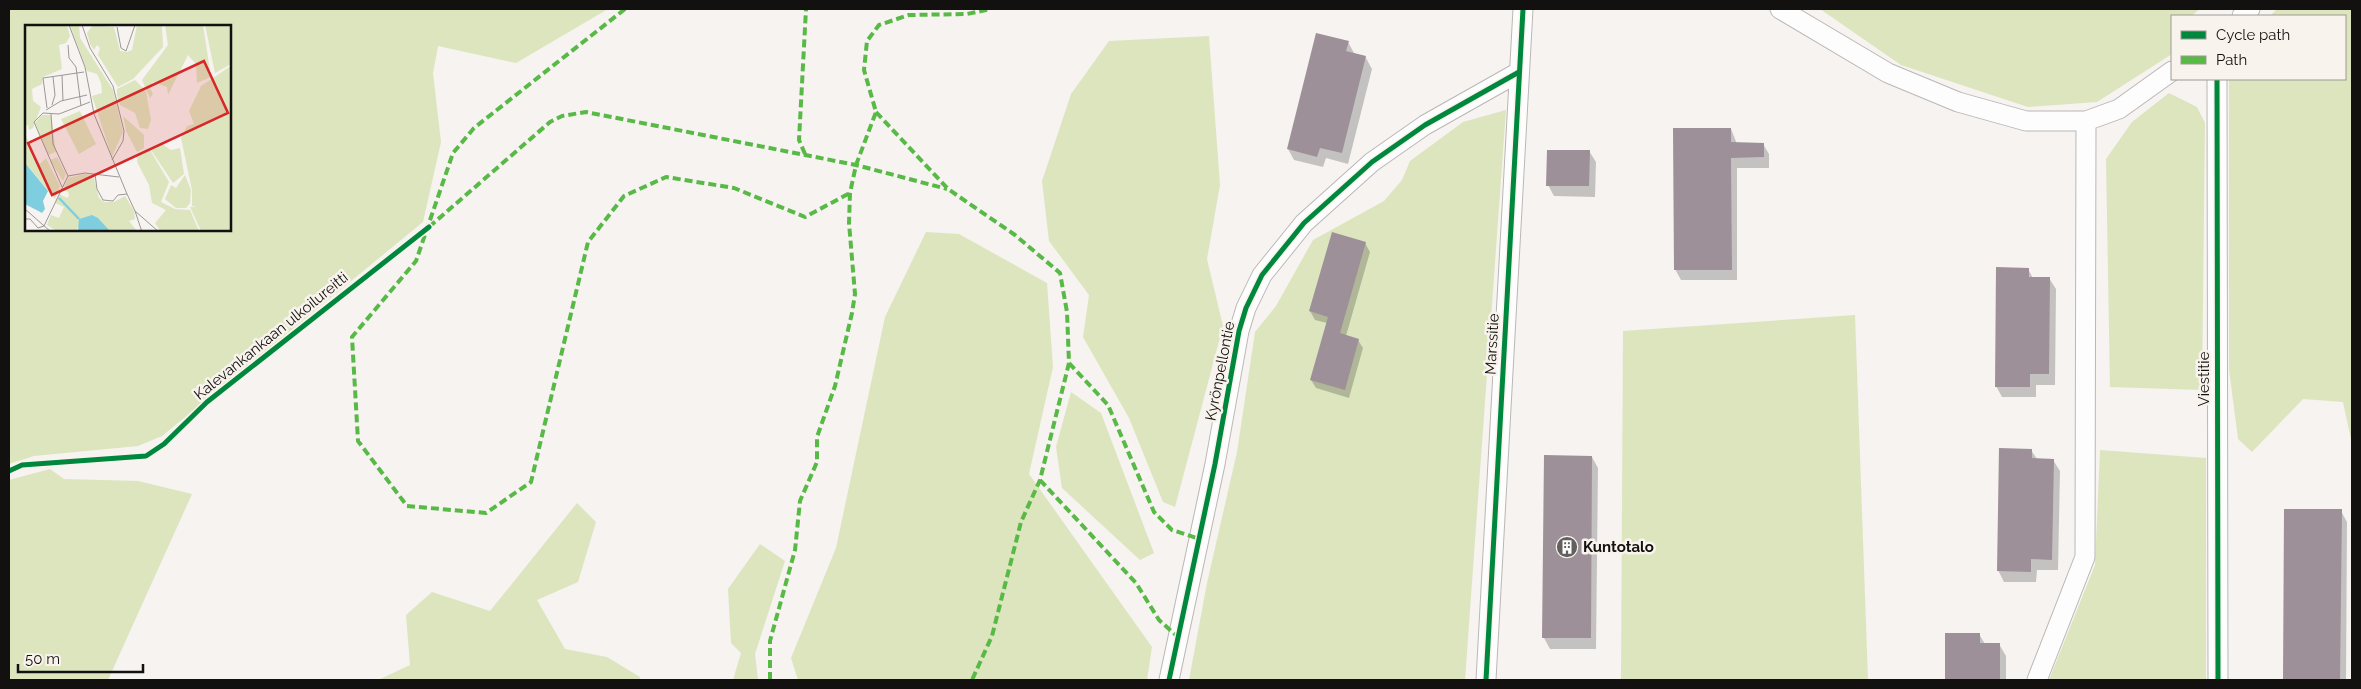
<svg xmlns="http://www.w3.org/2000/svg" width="2361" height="689" font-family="Raleway,sans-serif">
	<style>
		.green { fill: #dde5bf; fill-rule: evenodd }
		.shadow { fill: #0003 }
		.building { fill: #9d9098 }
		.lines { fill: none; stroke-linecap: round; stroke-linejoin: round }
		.minor-casing { stroke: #bab7b5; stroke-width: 21 }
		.minor { stroke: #fefdfd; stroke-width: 19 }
		.quiet { stroke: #58b947; stroke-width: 4; stroke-dasharray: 8 4; stroke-linecap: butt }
		.cycleway-casing { stroke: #f9f3ed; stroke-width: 8 }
		.cycleway { stroke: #00873e; stroke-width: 5 }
		.labels { text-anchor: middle; stroke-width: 5; stroke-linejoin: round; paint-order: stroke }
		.street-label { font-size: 15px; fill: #13110f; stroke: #f9f3ed }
		.poi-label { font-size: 15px; font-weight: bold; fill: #13110f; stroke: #f9f3ed; text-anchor: start }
		.inset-river { fill: none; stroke: #7ecee0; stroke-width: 2.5 }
		.inset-road { fill: none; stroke: #9b9996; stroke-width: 1 }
		.view { fill: #d62828; fill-opacity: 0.15; stroke: #d62828; stroke-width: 2.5 }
		.inset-edge { fill: none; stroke: #13110f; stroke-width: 2.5 }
	</style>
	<rect width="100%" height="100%" fill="#f6f3f0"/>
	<!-- green -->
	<path class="green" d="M9,9H608L516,63L438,46L433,73L441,142L423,222L162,436L138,446L34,456L9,464ZM26,26H230V230H26Z
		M1820,9H2200L2191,16H2172V54L2097,102L2028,107L1901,65Z
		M2277,9H2352V444L2343,402L2303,399L2252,452L2238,439L2229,369V79H2345V16H2270Z
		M1209,36L1220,185L1207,259L1223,326L1175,507L1163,502L1129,418L1083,337L1089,295L1049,241L1042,181L1071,94L1109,41Z
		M2169,93L2197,107L2205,123L2202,390L2110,387L2106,159L2132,122Z
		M1506,110L1465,680H1189L1207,583L1237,452L1255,332L1276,306L1313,240L1384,201L1402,180L1410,161L1463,122Z
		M926,232L959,234L1047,283L1053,367L1029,474L1152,647L1147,680H798L791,658L836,548L885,317Z
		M1855,315L1868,680H1621L1623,331Z
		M1071,392L1101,413L1154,553L1140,560L1062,488L1056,447Z
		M2100,450L2206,458V680H2049L2095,565Z
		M50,469L64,479L138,481L192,494L108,680H9V480Z
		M577,503L596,522L578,582L537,600L565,649L607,657L640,677V680H378L410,665L406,615L432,592L490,611Z
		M760,544L785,561L755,654L758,680H733L741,653L731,643L728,589Z"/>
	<!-- shadow -->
	<path class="shadow" d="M1348,42L1354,53L1366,58L1372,69L1348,164L1326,158L1323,167L1294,160L1288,149Z
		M1731,129L1737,144H1763L1769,154V168H1737V280H1681L1675,269Z
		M1589,151L1596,162L1595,197L1554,196L1548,185Z
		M1365,243L1370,252L1346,336L1358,340L1363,348L1349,398L1316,388L1311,380L1327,323L1315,320L1310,311Z
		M2028,269L2033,278H2049L2056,289L2055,385H2036V397H2002L1996,386Z
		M2031,450L2037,459L2053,460L2060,471L2058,570H2037L2036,582H2004L1998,570Z
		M1592,457L1598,468L1596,649H1550L1544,638Z
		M2286,510L2341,511L2347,522L2346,680H2284Z
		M1946,634H1979L1985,644H1999L2006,656V680H1946Z"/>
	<!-- building -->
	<path class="building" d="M1316,33L1349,41L1346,51L1366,56L1342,153L1320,148L1317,157L1287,149Z
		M1673,128H1731V142L1764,143V157L1731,158L1732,270H1674Z
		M1547,150H1590L1589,186H1546Z
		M1332,232L1366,242L1340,333L1359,339L1345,390L1310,380L1328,317L1309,311Z
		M1996,267L2029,268V277H2050L2049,374H2030V387H1995Z
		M1999,448L2032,449V458L2054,459L2052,560L2031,559V572L1997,571Z
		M1544,455L1592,456L1591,638H1542Z
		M2284,509H2342L2340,680H2283Z
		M1945,633H1980V643H2000V680H1945Z"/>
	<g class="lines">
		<!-- minor casing -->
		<g class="minor-casing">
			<path id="minor" d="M1780,9L1888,73L1958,102L2026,121H2086L2119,109L2172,71
				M2242,16L2250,9
				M2217,79L2218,680
				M1169,680L1215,464L1239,331L1246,308L1262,275L1304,223L1372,162L1425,125L1519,72
				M1486,680L1523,9
				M2037,680L2085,557L2086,121"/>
		</g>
		<!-- minor -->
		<use href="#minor" class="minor"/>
		<!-- quiet -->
		<path class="quiet" d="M625,9L474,128L453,153L416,261L352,337L358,441L407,506L486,513L531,482L588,242L624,196L666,177L734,188L805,217L850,193
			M876,112L948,189L1015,235L1060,273L1067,312L1069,363L1040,480L1021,522L992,636L972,680
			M805,154L799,140L806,9
			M429,227L550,122L562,116L586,112L856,165L947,189
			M1069,363L1108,405L1154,512L1172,530L1200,539
			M1040,480L1136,583L1159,620L1179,638
			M770,680V641L795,550L800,501L817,462V437L835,386L852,313L855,294L849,223L850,193L856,165L876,112L864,70L867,41L879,25L909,15L967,14L991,9"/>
		<!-- cycleway casing -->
		<g class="cycleway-casing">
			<path id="cycleway" d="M2217,79L2218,680
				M9,471L22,465L146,456L164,444L207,402L429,227
				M1169,680L1215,464L1239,331L1246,308L1262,275L1304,223L1372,162L1425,125L1519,72
				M1486,680L1523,9"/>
		</g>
		<!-- cycleway -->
		<use href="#cycleway" class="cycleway"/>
	</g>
	<!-- icons -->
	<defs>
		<g id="building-disc" transform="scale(1.125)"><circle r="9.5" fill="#62605e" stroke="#f9f3ed"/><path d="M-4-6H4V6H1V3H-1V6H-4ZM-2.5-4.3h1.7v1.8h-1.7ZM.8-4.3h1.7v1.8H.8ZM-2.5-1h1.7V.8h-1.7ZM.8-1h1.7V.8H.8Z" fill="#fff"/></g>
	</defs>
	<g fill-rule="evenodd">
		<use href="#building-disc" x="1567" y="547"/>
	</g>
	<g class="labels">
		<!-- street labels -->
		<g class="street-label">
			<text transform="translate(271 336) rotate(-39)" y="5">Kalevankankaan ulkoilureitti</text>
			<text transform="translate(1492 344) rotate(-87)" y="5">Marssitie</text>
			<text transform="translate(1220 371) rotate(-79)" y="5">Kyrönpellontie</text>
			<text transform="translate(2204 379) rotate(-90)" y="5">Viestitie</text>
		</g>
		<!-- poi labels -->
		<g class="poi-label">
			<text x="1583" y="552">Kuntotalo</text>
		</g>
	</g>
	<!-- overview -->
	<g transform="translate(25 25)">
		<rect width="206" height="206" fill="#f6f3f0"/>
		<path d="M0,0H42L45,11L41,18L34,20L37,44L18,52L17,59L7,64L8,76L16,82L8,103L4,105L3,100H0ZM45,0H54L55,13L88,65L98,107L87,132L67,71L77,68L76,58L72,49L62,46ZM68,0L89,2L95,26L102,27L107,25L112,0H137L138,22L108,54L93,62L73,30L75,23L72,20L69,25L65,19L62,8ZM140,0H178L186,52L172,58L171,39L163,30L143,70L142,62L128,57L125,63L128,69L125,73L117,55L143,20ZM180,0H206V39L190,48ZM206,41L207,203L204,206H176L165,182H171L167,181V165L156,113L162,101L169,99L164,86L176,61ZM110,55L121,66L126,95L123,104L115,103L110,88L95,80L92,71V64ZM55,86L71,119L54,129L36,94ZM17,90H26L31,127L23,130L10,98ZM98,91L119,110V123L112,127L101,106ZM0,108L10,133L15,139L21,133L35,161L30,174L0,138ZM137,119L146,125L155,123L159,149L148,158L126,125ZM125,125L144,157L136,177L150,184L165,185L174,206L136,207L130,198L141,185L127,178L124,160L112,137L113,129ZM32,132L41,149L38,156L25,135ZM59,149L68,150L74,173L79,177H89L100,171L109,186L110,194L104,196L112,206H85L73,193L52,203L53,206H32L22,200L26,190L34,193L39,182L30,178L34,169L42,173L44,171L43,167L38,165L43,153ZM160,150L166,165L165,178L161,183H151L140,174L146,160L151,163Z" fill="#dde5bf"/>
		<path d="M0,138L23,166L18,176L20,184L17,188L0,179ZM67,190L73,193L85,206H53L54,194Z" fill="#7ecee0"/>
		<path class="inset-river" d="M34,173L54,194"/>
		<path class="inset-road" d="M44,0L60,42L69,89L102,169L110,186L134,207M57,0L65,23L88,61L99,106L98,116L87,135M92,2L96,23L101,26L110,0M43,20L44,33L51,42L56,81M37,50L38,76M27,80L30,70L28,52M22,83L18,53L59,47M21,85L36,76L62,70M26,89L28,119L43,151M70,149L72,164L78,175L88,176L93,170L102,169M37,162L9,97L18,88L34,89L65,77M0,184L26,207M110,186L117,207M0,194H5L13,203L19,201M19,201L43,151L60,148L94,152"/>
		<path class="view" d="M179,36L203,88L27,170L3,118Z"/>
		<rect width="206" height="206" class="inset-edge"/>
	</g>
	<!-- border -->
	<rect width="2361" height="689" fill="none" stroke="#13110f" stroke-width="20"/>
	<!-- legend -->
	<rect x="2171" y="15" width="175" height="65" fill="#f9f3ed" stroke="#9d9994"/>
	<rect x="2181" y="31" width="25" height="8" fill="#00873e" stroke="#9d9994"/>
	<text x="2216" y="40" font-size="15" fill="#13110f">Cycle path</text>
	<rect x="2181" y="56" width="25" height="8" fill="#58b947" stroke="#9d9994"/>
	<text x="2216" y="65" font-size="15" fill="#13110f">Path</text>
	<!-- scale -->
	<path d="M18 664v8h125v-8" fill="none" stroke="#13110f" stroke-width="2.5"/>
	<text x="25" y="664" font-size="15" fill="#13110f" stroke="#f9f3ed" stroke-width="4" paint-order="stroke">50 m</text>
</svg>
